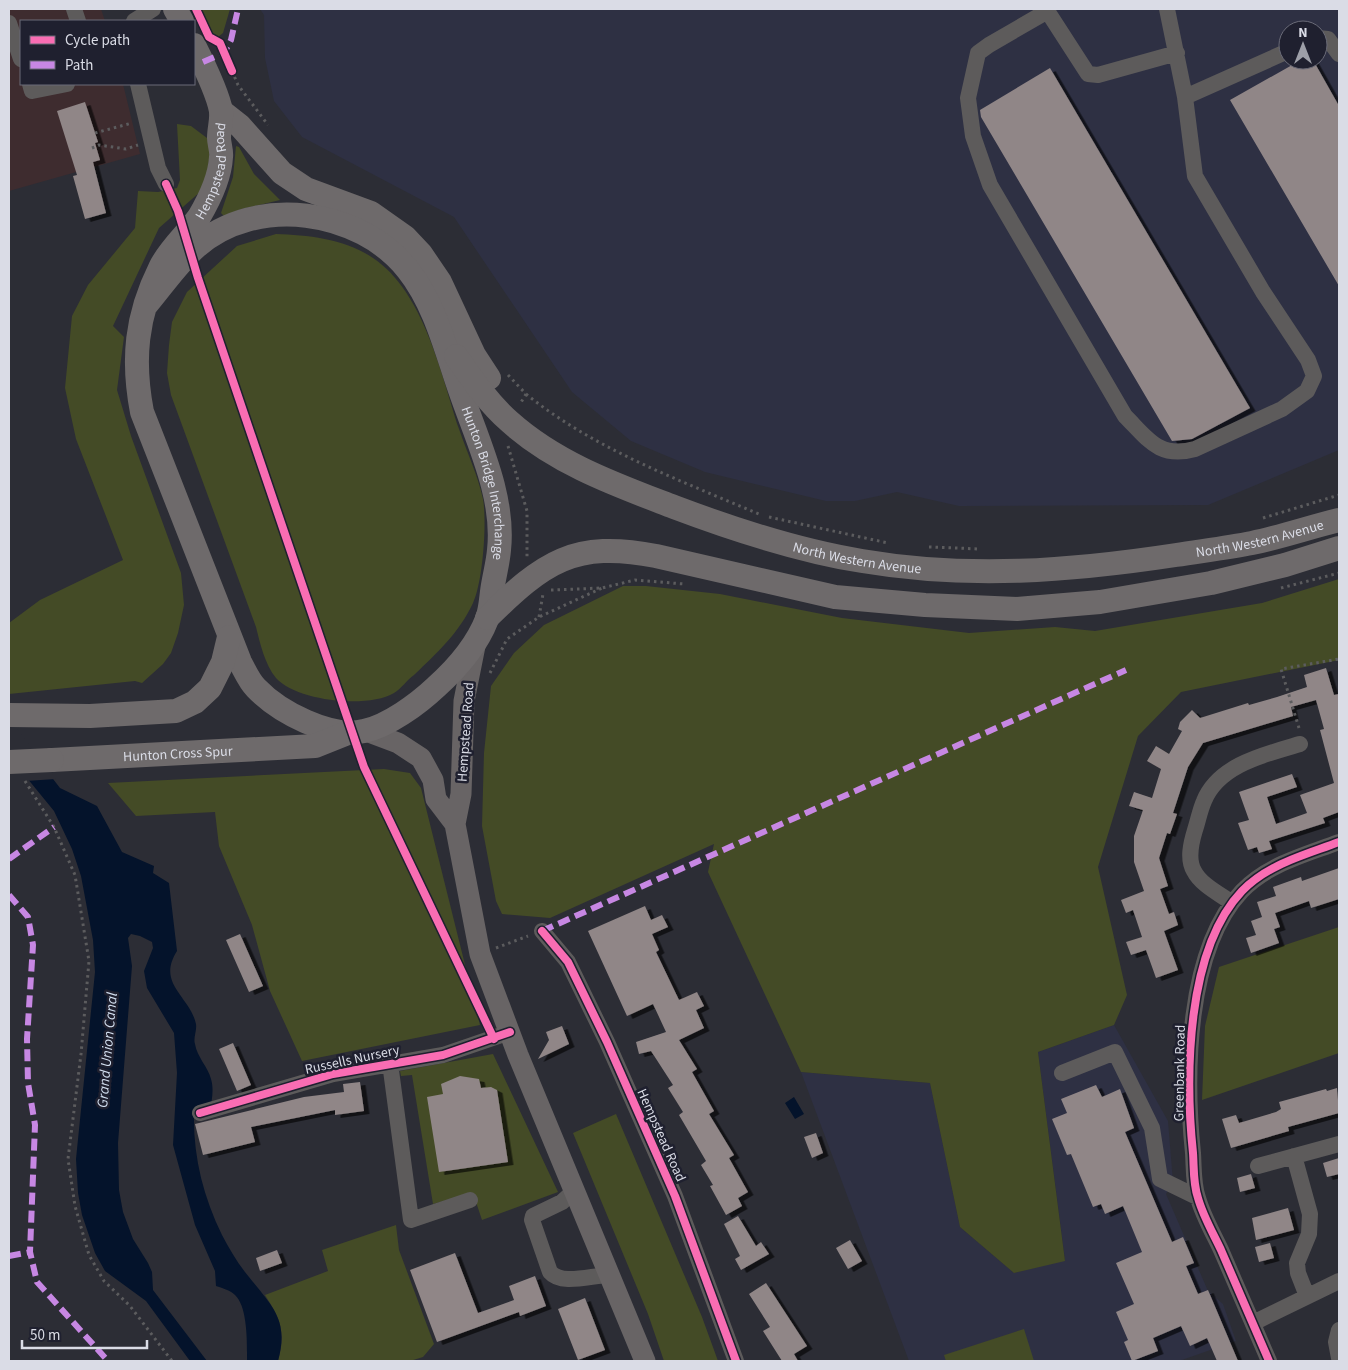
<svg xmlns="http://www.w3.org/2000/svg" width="1348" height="1370" font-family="'Source Sans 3',sans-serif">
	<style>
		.commercial { fill: #3e2c2f }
		.built { fill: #2e3043; fill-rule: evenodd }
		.green { fill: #444b26 }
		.water { fill: #04132b }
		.pier { fill: #2c2d35 }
		.building { fill: #908687; filter: url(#shadow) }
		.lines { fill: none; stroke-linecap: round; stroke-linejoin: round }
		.path { stroke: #5c5c5e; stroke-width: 3; stroke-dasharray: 2.5 4; stroke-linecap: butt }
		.minor { stroke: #5d5b5b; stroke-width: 16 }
		.major { stroke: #686465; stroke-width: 21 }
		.highway { stroke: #6e6a6b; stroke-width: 24 }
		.highway-bridge { stroke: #6e6a6b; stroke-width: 24 }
		.quiet { stroke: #c787e3; stroke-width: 6; stroke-dasharray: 12 6; stroke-linecap: butt }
		.cycleway-casing { stroke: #1f202f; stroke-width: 11 }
		.cycleway { stroke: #f96db3; stroke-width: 8 }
		.labels { text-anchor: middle; stroke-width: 5; stroke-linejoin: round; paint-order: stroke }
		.street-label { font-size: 14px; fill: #dadce6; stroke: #1f202f }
		.water-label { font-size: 15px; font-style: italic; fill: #d2deef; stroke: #1f202f }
	</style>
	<defs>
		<filter id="shadow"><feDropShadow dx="5.5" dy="3" stdDeviation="0" flood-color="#0009"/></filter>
	</defs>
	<rect width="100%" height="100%" fill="#2c2d35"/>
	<!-- commercial -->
	<path class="commercial" d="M9,9H101L105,21H21V84H123L140,154L9,191Z"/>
	<!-- built -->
	<path class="built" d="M260,9H1339V450L1208,505L959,506L897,492L855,501H826L705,472L631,441L572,392L454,217L302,137L274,101L265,58L264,15ZM1288,30H1318V60H1288Z
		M1114,1025L1168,1121L1173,1182L1166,1194L1208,1291L1223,1304L1236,1341L1179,1361H909L801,1072L930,1083L960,1227L1014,1273L1065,1260L1038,1052Z"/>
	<!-- green -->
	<path class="green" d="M201,9H230L223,33L218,37L211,32Z
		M177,124L191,126L211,141L208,170L200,192L159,228L113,326L124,337L117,390L131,436L181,573L184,605L178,633L171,653L163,664L142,683L135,681L9,694V623L40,600L123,560L76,439L65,388L72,316L88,285L135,228L138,191L158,192L177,188L180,180Z
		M236,146L239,147L254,174L280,200L242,209L224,216L221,213L233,177Z
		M276,234C308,235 346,239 373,258C424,292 441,374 459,429C467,452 478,476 483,499C487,523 483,582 473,603C459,633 437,653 414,675C407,680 401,689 394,693C367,709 297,701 276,678C265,665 260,643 256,627L171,395L167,373L169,345L172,322L187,292L237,246Z
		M1339,579V660L1181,692L1138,736L1098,867L1127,995L1114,1025L1038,1052L1065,1261L1014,1273L960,1227L930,1083L801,1072L708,872L714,844L550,918L502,914L496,901L482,826L484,753L491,686L514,653L544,625L623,586H646L720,594L842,618L969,633L1055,627L1095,631L1262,603Z
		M384,769L410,773L421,788L480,1025L302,1061L270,991L252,925L219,846L215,812L136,816L108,783Z
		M1339,927V1053L1202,1100L1205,1026L1219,967Z
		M493,1054L558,1192L482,1220L473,1193L433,1204L412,1075L401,1076L400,1071Z
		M616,1114L702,1317L718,1361H664L648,1314L573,1133Z
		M396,1225L399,1250L434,1344L423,1357L410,1361H278C286,1332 281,1320 265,1295L328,1271L322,1250Z
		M1024,1329L1034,1361H946L944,1355Z"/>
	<!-- water -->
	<path class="water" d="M9,722L60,788L97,806L122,852L154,866L153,873L169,883L177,951C156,984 190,996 196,1024C197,1031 193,1038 195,1044C197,1057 208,1067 211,1079C214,1089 212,1100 210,1110L194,1113C193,1156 203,1196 222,1235C230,1250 238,1264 249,1277C273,1307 289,1320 278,1361H247C247,1344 248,1307 235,1295C230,1290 222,1288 216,1286L215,1271L195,1225L173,1145L177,1073L174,1033L147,988L144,971L153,948L152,942L140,936L131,934L128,938L132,966L118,1143L119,1190L123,1212L133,1239L148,1263L152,1272L153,1290L207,1361H190L146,1301L105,1271L95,1253L82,1215L78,1193L76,1159L95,972L93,940L81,876L72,849L54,811L9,756Z
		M794,1097L804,1114L795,1119L785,1103Z"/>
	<!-- pier -->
	<path class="pier" d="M9,720L11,721L56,779L26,781L9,760Z"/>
	<!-- building -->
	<path class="building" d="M1301,60H1313L1339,106V286L1230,100Z
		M1050,68L1250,408L1192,439L1172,441L981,117L980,110Z
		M85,102L98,142L95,143L100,160L93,162L106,213L85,219L73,176L77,175L57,111Z
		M1326,668L1334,695L1339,694V812L1323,818L1325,823L1269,841L1272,849L1259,853L1257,847L1248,850L1238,823L1249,820L1239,792L1292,774L1297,787L1267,797L1276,824L1307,813L1300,795L1334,783L1320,730L1324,729L1316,700L1291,707L1293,716L1203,743L1188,767L1173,813L1177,814L1170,834L1167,833L1159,858L1168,886L1160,889L1169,914L1174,912L1178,925L1164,931L1178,970L1156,978L1146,950L1131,955L1126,942L1142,937L1133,910L1126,913L1121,900L1144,891L1134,862V836L1143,810L1129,806L1134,792L1152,798L1161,769L1147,761L1156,746L1169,754L1182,731L1178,729L1180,722L1192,710L1200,718L1248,703L1249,705L1277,697L1307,687L1304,675Z
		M1339,868V899L1311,908L1309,901L1275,913L1280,927L1274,929L1279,943L1251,953L1246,938L1256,935L1251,921L1262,917L1257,902L1276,896L1273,887L1301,877L1302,881Z
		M645,906L651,920L662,915L668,927L652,934L659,950L656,952L679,1000L697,992L704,1006L696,1010L704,1028L679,1040L697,1069L692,1072L714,1111L709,1114L734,1155L729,1158L748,1192L738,1198L742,1206L726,1215L710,1186L713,1185L701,1165L706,1161L679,1115L683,1112L668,1088L673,1085L651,1051L639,1054L636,1042L666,1032L653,1004L627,1016L588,931Z
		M240,934L263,986L249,992L226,940Z
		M562,1026L569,1044L538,1059L549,1040L546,1032Z
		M233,1043L251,1085L237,1091L219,1049Z
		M460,1076L479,1079L481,1088L491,1087L497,1090L508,1162L439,1172L427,1097L443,1094L441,1084Z
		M360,1082L364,1111L335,1115V1110L251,1127L255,1142L203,1155L195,1124L304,1097L344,1092L343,1084Z
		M1096,1085L1102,1097L1120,1089L1134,1128L1125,1132L1172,1242L1183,1237L1194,1263L1186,1266L1198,1294L1208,1290L1238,1361H1217L1207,1338L1190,1346L1181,1326L1153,1338L1158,1351L1132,1361L1124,1342L1128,1340L1116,1312L1134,1304L1116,1263L1142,1252L1123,1206L1105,1214L1101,1204L1093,1207L1071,1154L1067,1155L1052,1119L1067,1113L1061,1099Z
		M1337,1088L1339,1113L1288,1127L1289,1131L1231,1148L1222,1119L1236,1115L1239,1123L1276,1112L1281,1109L1279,1102L1326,1089L1327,1091Z
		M816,1133L823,1153L812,1158L804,1137Z
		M1339,1158V1174L1327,1177L1323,1163Z
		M1251,1174L1255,1188L1240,1192L1237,1178Z
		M1288,1208L1294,1230L1256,1240L1252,1218Z
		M738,1216L756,1246L761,1242L769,1254L741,1270L735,1259L740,1256L724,1224Z
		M850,1240L862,1261L848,1269L836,1248Z
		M1270,1243L1274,1258L1259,1262L1255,1247Z
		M277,1250L282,1263L260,1271L256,1258Z
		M455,1253L478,1313L514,1300L509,1286L535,1276L546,1306L520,1316L519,1312L437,1342L410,1270Z
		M766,1283L807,1346L794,1354L798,1361H782L763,1331L770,1327L749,1294Z
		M585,1298L605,1350L578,1360L558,1309Z"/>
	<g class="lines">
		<!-- path -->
		<path class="path" d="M232,71L238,85L268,125
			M95,133L132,123
			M92,148L99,145L126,149L138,145
			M508,375L526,394L520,404
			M526,394C594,449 679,480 759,514
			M508,446L527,511V557
			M769,517L888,543
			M1263,518L1339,495
			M929,547L980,549
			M1281,588L1339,573
			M551,590L602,588L635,580L684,584
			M539,617L543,594
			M490,673L507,639L539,617L602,588
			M1299,728L1281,669L1339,659
			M25,781L54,827L75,875L89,961L81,1054L68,1159L75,1206L89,1255L104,1281L130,1306L172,1361
			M496,948L528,936"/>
		<!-- minor -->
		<path class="minor" d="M74,9L78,21
			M1046,9L1088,74L1098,75L1177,53
			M1046,12L989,45L978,53L968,98L973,136L990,185L1125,416C1148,439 1159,459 1195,449L1282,409L1307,391L1314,376L1308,360L1263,292L1195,176L1185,97L1167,9
			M134,21L153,9
			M9,23L21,59
			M1318,38L1328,39L1339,54
			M30,84L32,91L67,84
			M138,84L158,168L166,184
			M1185,97L1288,51
			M1232,903C1220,894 1201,885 1194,871C1187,859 1191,843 1195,830C1198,821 1200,810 1204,801C1219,764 1267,754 1300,744
			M542,931L568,962L607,1042L675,1196L736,1361
			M390,1063L411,1220L470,1200
			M1062,1073L1115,1052L1152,1128L1160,1179L1197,1197
			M200,1113L333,1074L443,1055L510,1032
			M1294,1156L1310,1214L1309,1234L1297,1263L1298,1273L1307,1296
			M1258,1166L1339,1144
			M574,1191L562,1202L533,1216L532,1220L550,1272C562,1286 592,1275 610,1275
			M1253,1323L1339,1281
			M1339,1330L1336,1342L1339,1358
			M1269,1361C1253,1324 1237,1287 1221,1250C1213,1233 1203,1216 1198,1198C1193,1184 1194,1167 1193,1153C1185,1076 1186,950 1242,891C1268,864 1305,855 1339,842"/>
		<!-- major -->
		<path class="major" d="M476,641L464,701L461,794L455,824L480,954L518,1055L645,1361
			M366,731L398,743L421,758L433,780L436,799L455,824"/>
		<!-- highway -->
		<g class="highway">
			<path d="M175,9L182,21"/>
			<path d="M221,111L240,126L282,173L306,189L371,213L405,237L421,254L440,282L474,355L489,378"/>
			<path id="s1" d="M147,304C163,285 178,263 196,247C256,194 360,209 408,270C435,304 446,350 460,390C477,440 505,496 499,550C498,562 495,573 493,585C491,596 491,609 487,619C477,645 456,669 436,687C418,704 388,726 364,731C330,739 279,712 256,688C249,681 245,671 240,662L142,412C132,360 136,316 160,268C169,249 187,234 199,217C209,200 220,177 221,157C222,151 219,144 219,138C219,129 222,120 221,111C218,94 202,61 194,45"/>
			<path id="s2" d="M456,356C472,379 488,403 510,422C557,464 617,485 674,507C735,530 799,551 862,561C968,579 1071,571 1176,555C1201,551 1227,548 1252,543C1281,537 1310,527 1339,520"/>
			<path d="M487,618C544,562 574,540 656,556L835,597L925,605L1017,609L1100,602L1211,583L1285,565L1339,548"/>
			<path d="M9,715L90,716L176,711L195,702L210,688L223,662L229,637"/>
			<path id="s3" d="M52,760L315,746L345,734"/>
		</g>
		<!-- highway-bridge -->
		<path class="highway-bridge" d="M9,762L52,760"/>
		<!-- quiet -->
		<path class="quiet" d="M203,62L224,53L231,40L238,9
			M9,859L54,827
			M9,895L28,917L33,945L27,1039L28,1083L35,1125L30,1252L37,1282L108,1361
			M542,931L1126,670
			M9,1256L30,1252"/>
		<!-- cycleway casing -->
		<g class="cycleway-casing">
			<path id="cycleway" d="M196,9L209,37L220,43L232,71
				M166,184L178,211L198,278L364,767L494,1039
				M542,931L568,962L607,1042L675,1196L736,1361
				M200,1113L333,1074L443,1055L510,1032
				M1269,1361C1253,1324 1237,1287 1221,1250C1213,1233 1203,1216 1198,1198C1193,1184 1194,1167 1193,1153C1185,1076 1186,950 1242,891C1268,864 1305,855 1339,842"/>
		</g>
		<!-- cycleway -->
		<use href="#cycleway" class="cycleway"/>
	</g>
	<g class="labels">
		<!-- street labels -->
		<g class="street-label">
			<text dy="5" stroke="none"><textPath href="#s1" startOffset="1531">Hempstead Road</textPath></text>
			<text dy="5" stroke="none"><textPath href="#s1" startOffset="540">Hunton Bridge Interchange</textPath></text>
			<text dy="5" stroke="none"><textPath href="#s2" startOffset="868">North Western Avenue</textPath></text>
			<text dy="5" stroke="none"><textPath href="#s2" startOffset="462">North Western Avenue</textPath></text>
			<text transform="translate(465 732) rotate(-86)" y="5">Hempstead Road</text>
			<text dy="5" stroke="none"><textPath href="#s3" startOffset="126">Hunton Cross Spur</textPath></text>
			<text transform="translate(352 1059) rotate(-12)" y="5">Russells Nursery</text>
			<text transform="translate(1179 1073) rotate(-89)" y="5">Greenbank Road</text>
			<text transform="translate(662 1135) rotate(66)" y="5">Hempstead Road</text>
		</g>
		<!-- water labels -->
		<g class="water-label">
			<text transform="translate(107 1050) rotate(-85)" y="5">Grand Union Canal</text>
		</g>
	</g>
	<!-- border -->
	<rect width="1348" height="1370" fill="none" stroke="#dadce6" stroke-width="20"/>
	<!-- legend -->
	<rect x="20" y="20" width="175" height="65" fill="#1f202f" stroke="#6a6b78"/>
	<rect x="30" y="36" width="25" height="8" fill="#f96db3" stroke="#6a6b78"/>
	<text x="65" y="45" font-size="15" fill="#dadce6">Cycle path</text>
	<rect x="30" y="61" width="25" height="8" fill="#c787e3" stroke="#6a6b78"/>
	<text x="65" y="70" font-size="15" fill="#dadce6">Path</text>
	<!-- north arrow -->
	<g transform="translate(1303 45)"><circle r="24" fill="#1f202f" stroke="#6a6b78"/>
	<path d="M0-4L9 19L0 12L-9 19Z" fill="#9d9fa8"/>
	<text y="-8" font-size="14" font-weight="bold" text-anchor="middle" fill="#dadce6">N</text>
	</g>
	<!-- scale -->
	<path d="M22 1340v8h125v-8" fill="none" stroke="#dadce6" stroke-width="2.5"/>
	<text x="30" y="1340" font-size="15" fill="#dadce6" stroke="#1f202f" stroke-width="4" paint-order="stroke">50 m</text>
</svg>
